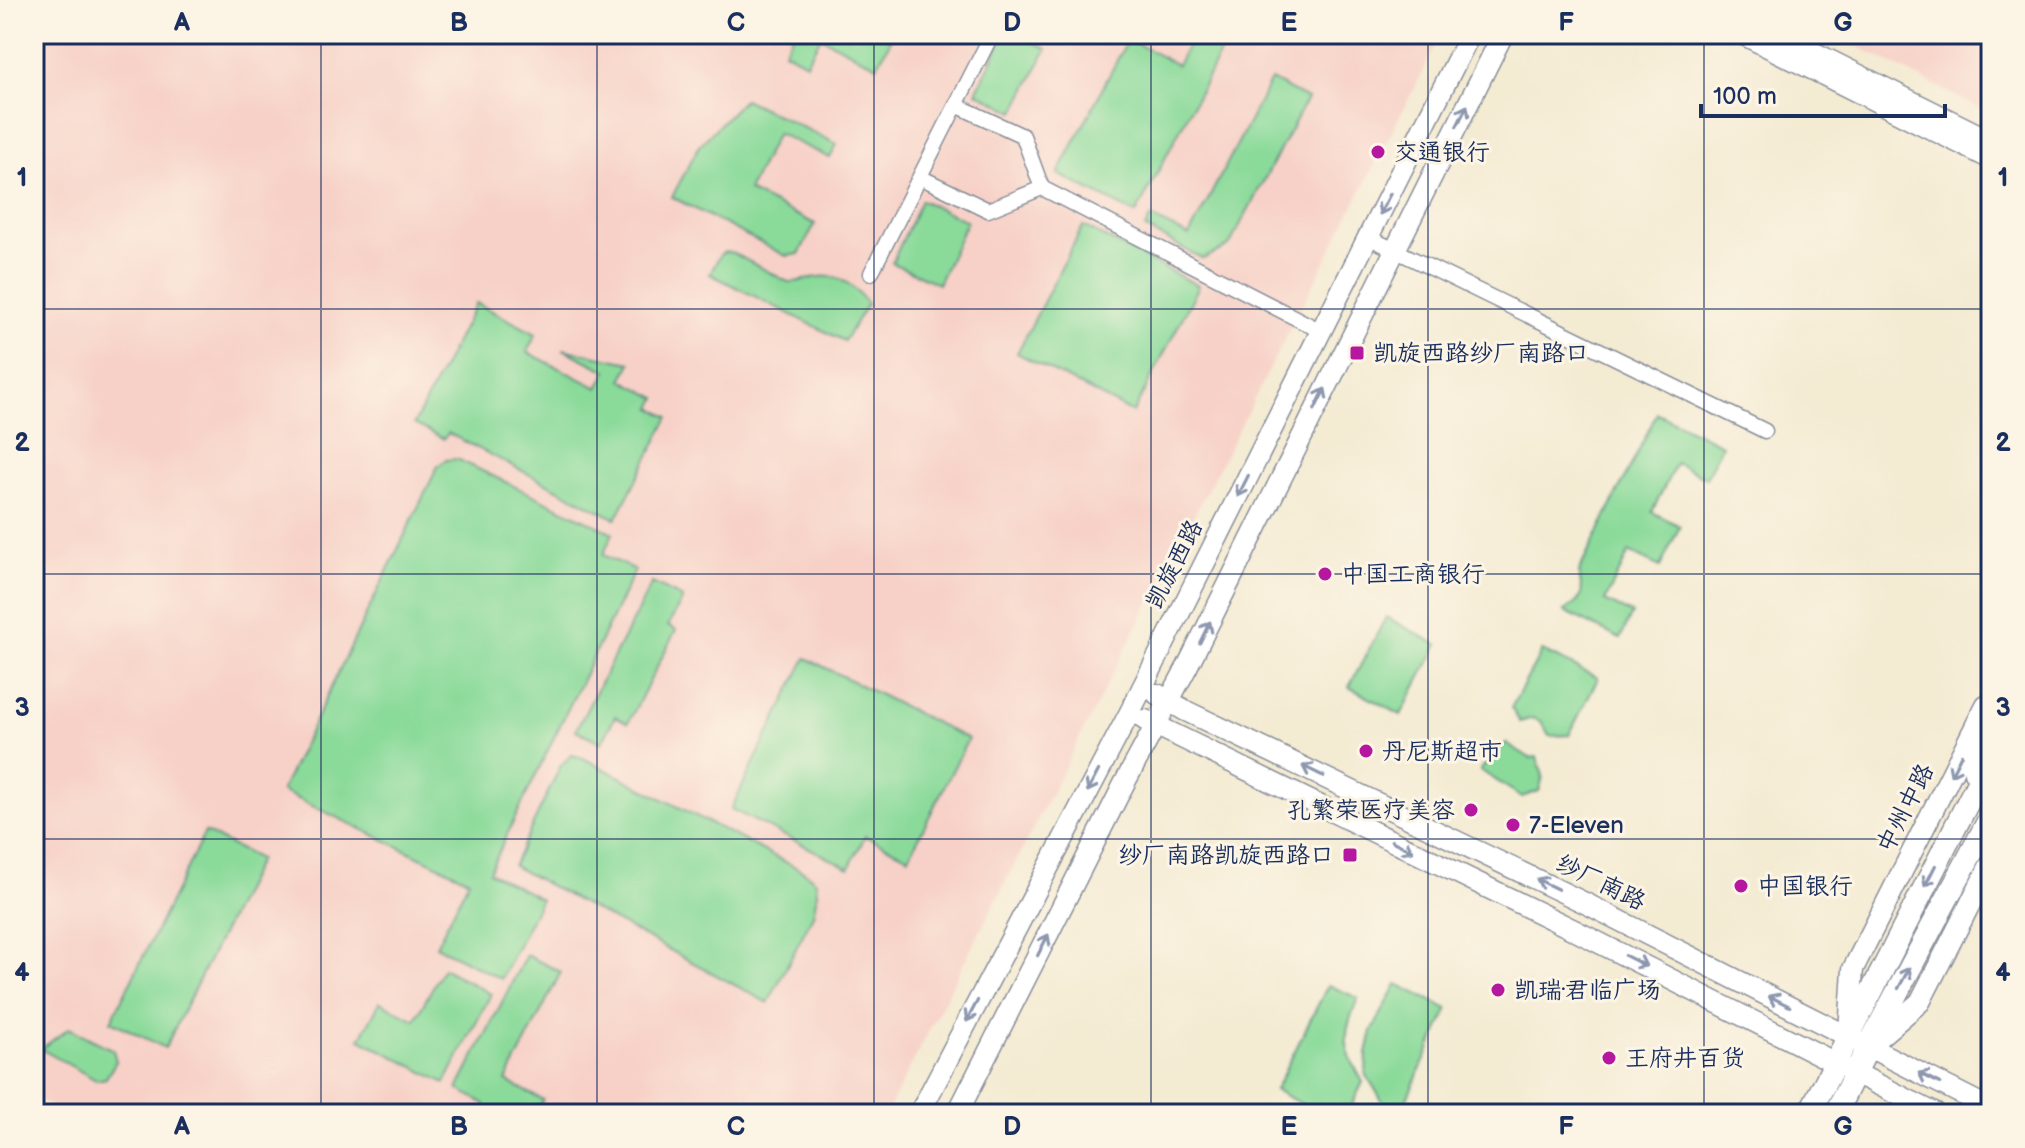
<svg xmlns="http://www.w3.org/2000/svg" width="2025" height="1148" font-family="'Balsamiq Sans','LXGW WenKai TC',sans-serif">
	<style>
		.built { fill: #f7d1c7 }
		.grass { fill: #8ada9a; stroke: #52847c; stroke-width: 2 }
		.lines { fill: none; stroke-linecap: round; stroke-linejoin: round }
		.street-casing { stroke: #888d98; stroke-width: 17 }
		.secondary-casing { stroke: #888d98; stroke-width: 23 }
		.primary-casing { stroke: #888d98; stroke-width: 25 }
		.street { stroke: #fff; stroke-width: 14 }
		.secondary { stroke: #fff; stroke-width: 20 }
		.primary { stroke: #fff; stroke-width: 22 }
		.oneway { stroke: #8d97ae }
		.grid { fill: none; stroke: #1b2f5e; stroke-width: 2; stroke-opacity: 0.55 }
		.poi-dot { fill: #b5179e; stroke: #fcf5e5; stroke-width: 3 }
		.labels { text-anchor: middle; stroke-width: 6; stroke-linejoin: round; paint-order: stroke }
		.poi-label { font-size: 24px; fill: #1b2f5e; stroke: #fcf5e5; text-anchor: start }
		.street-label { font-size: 24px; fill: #1b2f5e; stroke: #fcf5e5 }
		.neatline { fill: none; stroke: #1b2f5e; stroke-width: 3 }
		.grid-label { font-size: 26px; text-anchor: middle; font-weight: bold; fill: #1b2f5e }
	</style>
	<rect width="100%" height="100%" fill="#fcf5e5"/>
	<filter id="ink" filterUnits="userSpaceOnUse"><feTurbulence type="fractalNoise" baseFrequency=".0125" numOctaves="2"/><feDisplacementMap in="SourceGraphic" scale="16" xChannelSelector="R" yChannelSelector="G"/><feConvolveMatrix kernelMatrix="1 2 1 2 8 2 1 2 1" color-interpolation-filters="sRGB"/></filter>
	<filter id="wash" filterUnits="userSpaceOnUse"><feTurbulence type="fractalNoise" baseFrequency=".006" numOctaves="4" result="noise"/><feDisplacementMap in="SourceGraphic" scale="32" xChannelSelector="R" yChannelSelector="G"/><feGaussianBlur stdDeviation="1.8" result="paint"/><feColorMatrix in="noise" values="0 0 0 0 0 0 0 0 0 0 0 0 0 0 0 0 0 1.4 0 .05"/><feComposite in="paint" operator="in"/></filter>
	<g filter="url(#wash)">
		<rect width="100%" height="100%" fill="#f4ebd3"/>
		<!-- built -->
		<path class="built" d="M34,34H1442L886,1114H67L34,1098Z
			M1833,34H1991V114Z"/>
		<!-- grass -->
		<path class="grass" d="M793,34H879L891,40L877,66L821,37L806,63L784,51Z
			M1005,34H1018L1047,49L1015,112L976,92Z
			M1194,34H1230L1136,214L1058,174L1128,39L1177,65Z
			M1271,80L1307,99L1229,246L1203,259L1145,228L1151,217L1189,236Z
			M744,99L837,144L830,158L777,133L748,191L815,224L799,254L786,256L672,197L699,146Z
			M921,200L967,221L938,284L892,263Z
			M1083,226L1199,286L1133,413L1017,353Z
			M725,252L733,253L788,282C799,283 808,278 819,277C841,274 856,287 867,304L844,341L710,274L720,255Z
			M476,303L536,334L527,352L598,388L607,371L563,349L631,363L622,380L657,398L652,408L669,417L616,519L448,433L444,439L414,424Z
			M1657,413L1722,445L1706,478L1676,463L1652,512L1680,526L1660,567L1629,552L1605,601L1632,614L1620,639L1564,611L1575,604L1582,594L1579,571Z
			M457,459L613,533L603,555L635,570L489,872L541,899L501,979L436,946L469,880L281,791L438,466L446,460Z
			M652,583L683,598L668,626L676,630L628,723L615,716L602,743L576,730Z
			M1386,617L1438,645L1401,715L1349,687Z
			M1542,651L1598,678L1569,735L1549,736L1541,721L1532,718L1520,722L1511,708Z
			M806,658L968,739L909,857L865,836L849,868L731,809Z
			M1506,743L1530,758L1537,757L1543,776L1539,791L1522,797L1480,770Z
			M572,755L583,758L805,872L816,881L817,895L813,915L768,1003L513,866L561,765Z
			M205,832L259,859L165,1048L111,1021Z
			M526,955L561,972L506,1081L543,1100L536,1114H481L485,1104L458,1089Z
			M443,968L491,994L445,1083L360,1039L380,1002L415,1020Z
			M1397,984L1448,1009L1400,1114H1390L1366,1074L1367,1053L1372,1031Z
			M1328,985L1358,998C1342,1038 1342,1045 1363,1082L1351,1107C1339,1107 1331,1114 1320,1114L1275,1090Z
			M69,1028L113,1050L116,1061L106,1078L96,1080L41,1049Z"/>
	</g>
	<g filter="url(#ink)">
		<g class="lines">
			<!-- street casing -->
			<g class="street-casing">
				<path id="street" d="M956,105L1023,136L1042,188L1321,331
					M920,177L988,210L1042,188
					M1368,237L1765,431
					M871,273L992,34"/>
			</g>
			<!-- secondary casing -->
			<g class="secondary-casing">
				<path id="secondary" d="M1742,34L1991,159
					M1777,34L1991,141
					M1157,694L1186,711L1587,904L1991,1109
					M1145,720L1574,930L1936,1114
					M1849,1033L1853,969L1986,705
					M1871,1044L1920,1002L1991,863
					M919,1114L1130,712L1470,34
					M957,1114L1124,784L1187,667L1503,34"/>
			</g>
			<!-- primary casing -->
			<g class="primary-casing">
				<path id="primary" d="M1975,772L1991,703
					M1809,1114L1991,757
					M1835,1114L1868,1047L1991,816"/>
			</g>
			<!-- street -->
			<use href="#street" class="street"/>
			<!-- secondary -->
			<use href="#secondary" class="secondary"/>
			<!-- primary -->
			<use href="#primary" class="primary"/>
		</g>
		<!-- one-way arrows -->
		<defs><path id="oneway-shaft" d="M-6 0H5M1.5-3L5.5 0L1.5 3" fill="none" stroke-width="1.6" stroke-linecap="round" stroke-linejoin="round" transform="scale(2)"/></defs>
		<g class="oneway">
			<use href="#oneway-shaft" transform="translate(1462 116) rotate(-63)"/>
			<use href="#oneway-shaft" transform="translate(1385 204) rotate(117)"/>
			<use href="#oneway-shaft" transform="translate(1320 399) rotate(-64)"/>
			<use href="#oneway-shaft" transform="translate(1243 486) rotate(117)"/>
			<use href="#oneway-shaft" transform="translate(1205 632) rotate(-64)"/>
			<use href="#oneway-shaft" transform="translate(1956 765) rotate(117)"/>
			<use href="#oneway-shaft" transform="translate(1313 771) rotate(-154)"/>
			<use href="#oneway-shaft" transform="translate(1093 781) rotate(118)"/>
			<use href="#oneway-shaft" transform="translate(1402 846) rotate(26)"/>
			<use href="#oneway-shaft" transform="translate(1930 876) rotate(117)"/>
			<use href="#oneway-shaft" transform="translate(1547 884) rotate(-154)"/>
			<use href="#oneway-shaft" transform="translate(1043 945) rotate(-63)"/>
			<use href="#oneway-shaft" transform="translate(1636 961) rotate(27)"/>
			<use href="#oneway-shaft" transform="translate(1904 978) rotate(-62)"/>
			<use href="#oneway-shaft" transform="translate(1779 1001) rotate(-153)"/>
			<use href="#oneway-shaft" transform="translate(972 1011) rotate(118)"/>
			<use href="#oneway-shaft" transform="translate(1929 1078) rotate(-153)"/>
		</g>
	</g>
	<!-- grid -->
	<path class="grid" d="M321,34V1114M597,34V1114M874,34V1114M1151,34V1114M1428,34V1114M1704,34V1114M34,309H1991M34,574H1991M34,839H1991"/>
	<!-- markers -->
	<g class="poi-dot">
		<circle cx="1378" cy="152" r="8"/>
		<rect x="1349" y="345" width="16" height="16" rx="4"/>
		<circle cx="1325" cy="574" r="8"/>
		<circle cx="1366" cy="751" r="8"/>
		<circle cx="1471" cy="810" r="8"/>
		<circle cx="1513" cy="825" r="8"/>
		<rect x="1342" y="847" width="16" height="16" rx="4"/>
		<circle cx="1741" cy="886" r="8"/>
		<circle cx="1498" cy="990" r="8"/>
		<circle cx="1609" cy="1058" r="8"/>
	</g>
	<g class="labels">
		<!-- poi labels -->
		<g class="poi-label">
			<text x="1394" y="160">交通银行</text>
			<text x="1373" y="361">凯旋西路纱厂南路口</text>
			<text x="1341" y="582">中国工商银行</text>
			<text x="1382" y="759">丹尼斯超市</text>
			<text x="1455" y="818" text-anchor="end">孔繁荣医疗美容</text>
			<text x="1529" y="833">7-Eleven</text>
			<text x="1334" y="863" text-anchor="end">纱厂南路凯旋西路口</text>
			<text x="1757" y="894">中国银行</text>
			<text x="1514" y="998">凯瑞·君临广场</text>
			<text x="1625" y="1066">王府井百货</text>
		</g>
		<!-- street labels -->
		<g class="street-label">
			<text transform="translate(1174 564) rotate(-63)" y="8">凯旋西路</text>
			<text transform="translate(1905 808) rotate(-63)" y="8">中州中路</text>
			<text transform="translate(1601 882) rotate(26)" y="8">纱厂南路</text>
		</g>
	</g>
	<!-- margin -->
	<rect width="2025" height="1148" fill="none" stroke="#fcf5e5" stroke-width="88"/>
	<!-- scale -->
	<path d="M1701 104v12h244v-12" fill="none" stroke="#1b2f5e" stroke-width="4"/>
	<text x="1713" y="104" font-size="24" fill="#1b2f5e" stroke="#fcf5e5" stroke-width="6" paint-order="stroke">100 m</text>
	<rect x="44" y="44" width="1937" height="1060" class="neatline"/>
	<g class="grid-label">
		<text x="182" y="31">A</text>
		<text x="459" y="31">B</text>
		<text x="736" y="31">C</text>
		<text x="1012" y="31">D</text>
		<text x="1289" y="31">E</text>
		<text x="1566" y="31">F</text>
		<text x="1843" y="31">G</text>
		<text x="22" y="186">1</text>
		<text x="2003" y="186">1</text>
		<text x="22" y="451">2</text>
		<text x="2003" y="451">2</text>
		<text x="22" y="716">3</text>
		<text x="2003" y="716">3</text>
		<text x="22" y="981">4</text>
		<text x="2003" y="981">4</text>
		<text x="182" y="1135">A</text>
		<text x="459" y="1135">B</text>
		<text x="736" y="1135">C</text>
		<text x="1012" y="1135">D</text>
		<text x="1289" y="1135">E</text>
		<text x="1566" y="1135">F</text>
		<text x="1843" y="1135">G</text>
	</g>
</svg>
